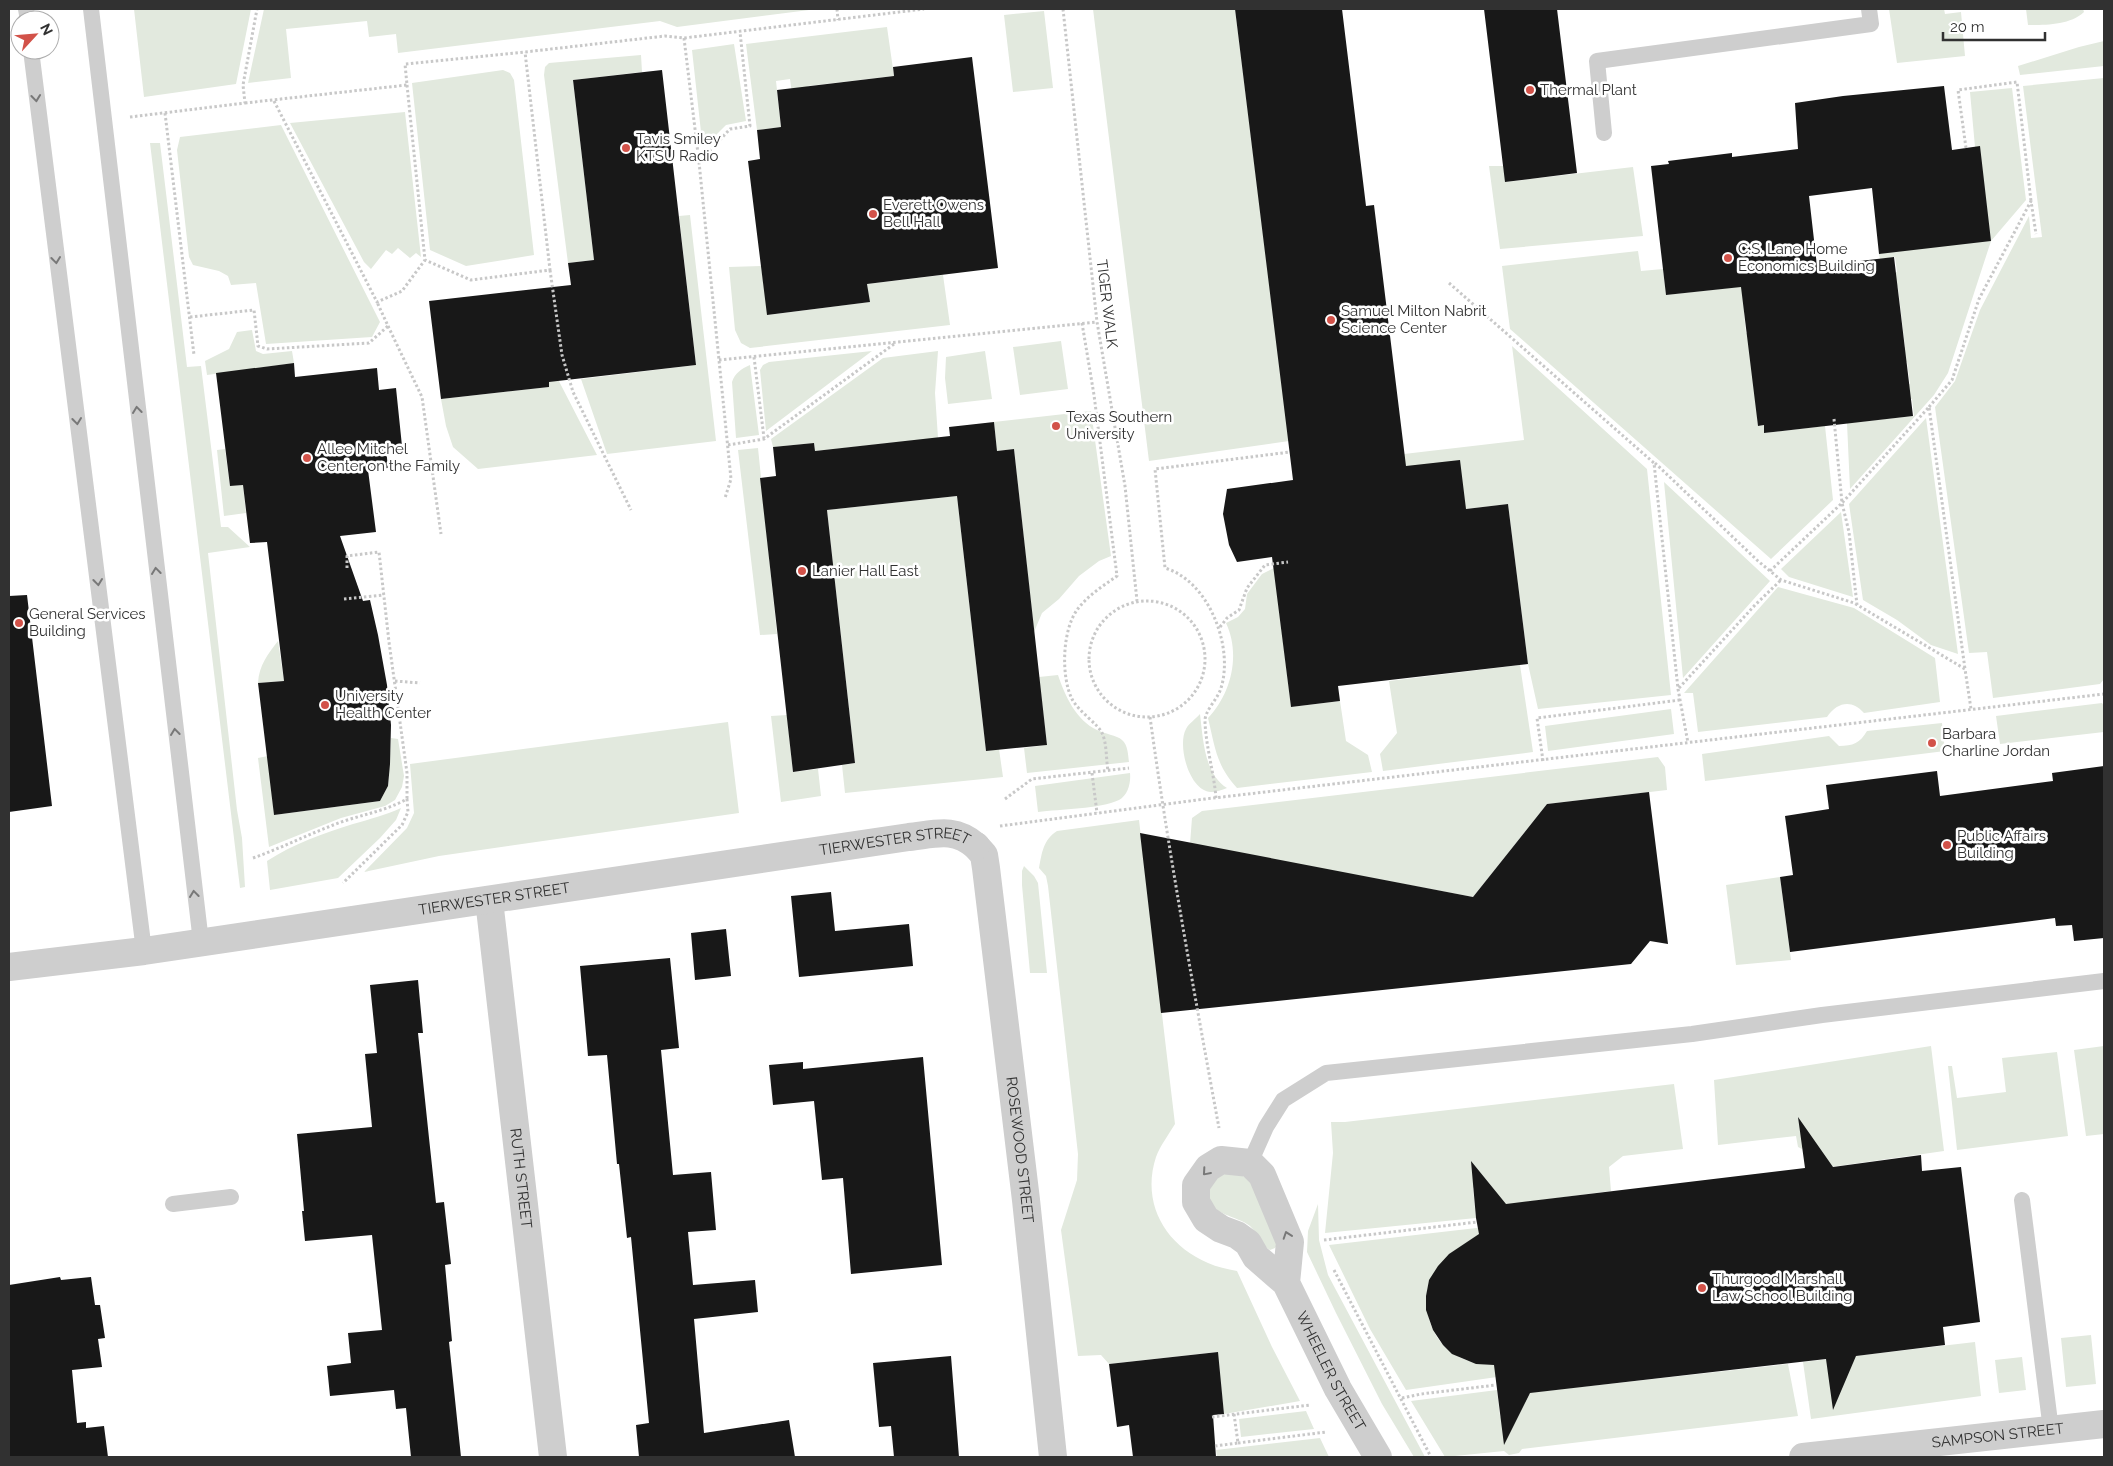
<svg xmlns="http://www.w3.org/2000/svg" width="2113" height="1466" font-family="Raleway,sans-serif">
	<style>
		.green { fill: #e2e9de }
		.building { fill: #181818 }
		.lines { fill: none; stroke-linecap: round; stroke-linejoin: round }
		.path { stroke: #c8c8c8; stroke-width: 3; stroke-dasharray: 2.5 2.5; stroke-linecap: butt }
		.service { stroke: #cecece; stroke-width: 16 }
		.minor { stroke: #cecece; stroke-width: 28 }
		.tertiary { stroke: #cecece; stroke-width: 28 }
		.oneway { stroke: #787878 }
		.poi-dot { fill: #d25249; stroke: #fff; stroke-width: 2 }
		.labels { text-anchor: middle; stroke-width: 5; stroke-linejoin: round; paint-order: stroke }
		.poi-label { font-size: 15px; fill: #313131; stroke: #fff; text-anchor: start }
		.street-label { font-size: 15px; fill: #313131; stroke: #fff }
	</style>
	<rect width="100%" height="100%" fill="#fff"/>
	<!-- green -->
	<path class="green" d="M134,9H251L236,84L144,97Z
		M264,9H817L677,27L660,21L398,53L396,34L369,37L367,21L286,29L291,78L248,83Z
		M1093,9H1235L1289,441L1149,461Z
		M1889,9H1944L1945,14L1961,12L1965,56L1897,63Z
		M2026,9H2083L2084,12C2070,25 2047,25 2028,25Z
		M1044,11L1053,88L1013,92L1004,15Z
		M887,27L894,76L808,86L794,108L790,79L776,81L781,127L757,130L746,44Z
		M2104,41V66L2020,75L2018,66L2079,47Z
		M734,44L746,121L726,125L706,145L701,132L692,50Z
		M641,55L642,72L573,80L594,260L568,263L544,75L545,67L549,63Z
		M503,70L510,73L514,80L534,255L466,266L430,250L412,83Z
		M2104,78V679L2100,684L1993,698L1987,652L1969,653L1935,407L1955,381L1980,310L2029,216L2031,238L2042,237L2023,86Z
		M2012,88L2026,200L1991,241L1948,373L1934,395L1850,489L1847,423L1914,416L1912,399H1907L1905,385L1910,384L1907,362H1902L1901,348L1905,347L1898,288L1892,274L1897,272L1895,257L1880,259L1879,254L1975,147L1970,92Z
		M405,112L421,257L416,253L410,258L398,248L392,254L386,250L371,269L364,262L290,123Z
		M281,125L380,322L372,337L266,344L256,283L231,285L228,276L219,271L193,265L189,257L177,150L180,137Z
		M150,143H160L187,367L201,366L221,527H228L250,547L208,553L237,810L242,838L245,887L240,888Z
		M1489,166H1503L1506,182L1633,167L1643,236L1500,249Z
		M690,215L716,441L607,454L581,379L696,365L679,216Z
		M1638,251L1641,271L1663,269L1666,295L1772,283L1744,313L1746,333H1750L1758,426L1764,425L1765,433L1825,426L1833,500L1771,559L1510,329L1502,266Z
		M761,266L768,315L869,302L867,284L943,275L950,325L750,348L741,343L735,330L729,267Z
		M252,330L256,351L263,354L292,351L294,363L207,375L205,361L229,349L237,332Z
		M1061,341L1068,389L1020,395L1013,347Z
		M1512,346L1647,469L1671,695L1538,709L1528,664L1508,504L1466,509L1397,468L1404,454L1524,440Z
		M872,351L766,431L760,370L763,365L769,362Z
		M938,351L935,393L938,438L815,451L814,443L773,447L771,439L883,358Z
		M985,351L992,399L948,404L945,378L946,357Z
		M546,356L597,455L478,469L453,447L446,426L441,399L549,387Z
		M750,365L759,435L736,438L732,382C735,373 741,369 750,365Z
		M1091,411L1111,556L1099,561L1079,576L1059,599L1042,613L1034,632L1014,449L997,451L994,422Z
		M1926,418L1958,654L1931,645L1897,620L1863,600L1849,504Z
		M758,448L777,634L760,635L738,450Z
		M225,449L230,486L243,485L246,513L224,516L217,450Z
		M1664,482L1770,581L1683,678Z
		M957,496L986,751L999,749L1003,777L845,793L842,765L855,763L827,510Z
		M1841,512L1853,597L1789,577L1781,569Z
		M1274,568L1291,707L1340,701L1346,741L1368,755L1372,772L1237,788C1216,765 1215,747 1208,718C1231,694 1241,655 1226,623L1238,617L1245,609L1247,594L1262,574Z
		M1778,587L1854,608L1935,658L1940,702L1864,713C1852,699 1837,702 1827,717L1698,732L1693,693H1684Z
		M278,641L284,681L258,683C259,665 268,654 278,641Z
		M1520,665L1533,752L1383,771L1380,754L1397,733L1389,681Z
		M1058,675C1065,696 1076,720 1097,730C1104,734 1117,735 1122,740C1128,745 1128,755 1129,762L1027,773L1024,748L1047,745L1039,677Z
		M2102,703L2104,706V732L2000,744L1996,716Z
		M1671,709L1674,734L1548,751L1545,726Z
		M1200,714C1203,738 1204,774 1227,788C1222,790 1216,792 1211,792C1189,791 1177,745 1186,729C1189,723 1196,719 1200,714Z
		M787,715L793,772L818,769L821,796L781,802L771,716Z
		M728,722L739,813L439,856L364,872L407,828L414,813L410,764Z
		M1942,723L1945,751L1705,781L1702,754L1829,736L1839,746C1853,746 1860,743 1867,731Z
		M391,738L398,739L404,776L402,787L395,800L385,806L341,818L269,847L258,758L268,756L274,815L380,801L388,786Z
		M1658,757L1665,767L1667,790L1547,804L1473,897L1190,844L1192,818L1202,811Z
		M1130,773C1131,783 1128,795 1119,800C1100,809 1060,809 1038,812L1035,786Z
		M401,808L396,820L380,838L338,878L270,890L267,861C293,844 324,833 353,824C370,819 386,815 401,808Z
		M1139,820L1175,1124C1169,1134 1160,1146 1156,1157C1141,1203 1165,1245 1208,1263C1217,1267 1227,1269 1237,1271L1272,1347L1300,1401L1224,1414L1217,1352L1109,1364L1101,1355L1078,1356L1061,1230L1077,1180L1078,1154L1048,886L1046,876L1039,868C1042,853 1043,840 1057,831Z
		M1024,866L1034,876L1038,883L1047,973H1030L1022,885V871Z
		M1780,877L1791,960L1736,965L1726,885Z
		M1931,1046L1944,1151L1824,1168C1822,1156 1819,1131 1802,1149L1798,1147L1796,1136L1718,1145L1714,1080Z
		M2104,1046V1134L2086,1136L2074,1050Z
		M2057,1052L2068,1136L1957,1150L1948,1066H1952L1957,1098L2006,1092L2002,1058Z
		M1674,1084L1683,1149L1623,1156L1609,1167L1611,1191L1495,1206C1493,1195 1495,1183 1483,1180L1473,1188L1476,1218L1325,1233L1333,1153L1331,1122H1345Z
		M1227,1173L1238,1174L1250,1179L1278,1244L1275,1248L1270,1250C1261,1246 1258,1233 1250,1226C1237,1215 1205,1215 1209,1191C1210,1179 1217,1177 1227,1173Z
		M1318,1204L1319,1240L1328,1275L1425,1457H1414L1382,1404L1336,1313L1307,1252L1308,1231Z
		M1485,1227L1486,1241L1429,1280C1418,1331 1449,1369 1502,1364L1504,1376L1406,1390L1370,1329L1329,1245Z
		M2091,1335L2096,1384L2066,1387L2061,1338Z
		M1975,1342L1981,1396L1811,1419L1803,1362Z
		M2022,1357L2026,1390L1999,1393L1995,1360Z
		M1788,1364L1798,1416L1522,1449L1519,1453L1509,1455L1504,1451L1445,1457L1411,1401L1497,1390L1500,1416L1503,1420L1517,1394Z
		M1306,1411L1314,1429L1241,1437L1239,1419Z
		M1320,1438L1329,1457H1217L1216,1450Z"/>
	<!-- building -->
	<path class="building" d="M1235,9H1342L1366,206L1374,205L1406,466L1460,460L1466,509L1508,504L1528,664L1338,686L1340,701L1291,707L1272,557L1237,562L1229,545L1223,514L1227,489L1293,480Z
		M1484,9H1557L1577,173L1505,182Z
		M972,57L998,268L867,284L870,302L767,315L748,161L760,159L757,130L781,127L777,90L894,76L893,67Z
		M662,70L696,365L549,382V387L441,399L429,301L571,285L568,263L594,260L573,80Z
		M1944,86L1952,150L1980,146L1991,241L1879,254L1872,188L1809,196L1817,266L1894,257L1913,416L1764,433V425L1758,426L1741,287L1666,295L1651,166L1669,164L1668,161L1732,153V157L1798,149L1795,103L1843,96Z
		M294,363L295,377L377,368L379,390L396,388L402,446L386,448L388,468L368,470L376,532L340,536L363,601L370,600L378,635L387,685L391,725L390,764L388,786L380,801L274,815L258,683L284,681L267,542L250,543L243,485L230,486L216,373Z
		M994,422L997,451L1014,449L1047,745L986,751L957,496L827,510L855,763L793,772L760,478L776,476L773,447L814,443L815,451L950,436L949,427Z
		M27,595L52,806L9,812V596Z
		M2104,766V938L2074,941L2072,925L2056,926L2055,918L1790,952L1780,877L1793,875L1785,816L1829,809L1826,785L1937,771L1940,796L2053,781L2052,773Z
		M1649,792L1668,944L1650,941L1631,964L1161,1013L1140,833L1473,897L1547,804Z
		M831,892L835,931L909,924L913,966L799,977L791,896Z
		M726,929L731,976L695,980L691,933Z
		M670,958L679,1048L661,1050L673,1175L711,1172L716,1230L688,1232L693,1285L755,1280L758,1312L694,1319L704,1433L789,1420L795,1457H639L636,1425L649,1423L631,1237L627,1238L619,1164H617L607,1055L588,1056L580,966Z
		M418,980L423,1033H418L429,1138L436,1203L444,1202L451,1264L445,1265L452,1341L449,1342L461,1457H411L406,1408L396,1409L394,1390L330,1396L327,1366L351,1363L348,1333L382,1330L372,1235L305,1241L302,1211H304L297,1134L372,1127L365,1054L377,1053L370,985Z
		M923,1057L942,1265L851,1274L843,1178L822,1180L814,1101L773,1105L769,1065L803,1062V1069Z
		M1798,1117L1833,1167L1921,1155L1922,1171L1961,1167L1980,1322L1943,1327L1945,1345L1856,1356L1833,1410L1826,1359L1530,1393L1504,1445L1494,1365L1476,1364L1452,1354L1443,1345L1433,1330L1426,1310V1296L1429,1280L1438,1266L1449,1254L1479,1234L1476,1218L1471,1161L1506,1204L1805,1168Z
		M60,1277L61,1280L91,1277L95,1305H100L105,1338L98,1339L102,1367L72,1370L77,1423L86,1422V1428L104,1426L108,1457H9V1285Z
		M1218,1352L1224,1414L1213,1415L1216,1457H1133L1129,1425L1117,1427L1109,1364Z
		M951,1356L959,1457H894L891,1426L879,1427L873,1363Z"/>
	<g class="lines">
		<!-- path -->
		<path class="path" d="M837,9L838,20
			M1063,9L1097,322L1125,486L1137,601
			M684,38L699,162L730,129L750,126L740,32
			M407,85L425,260L471,280L550,270L525,52
			M274,101L377,302L402,291L425,260
			M245,103L407,85L405,64L525,52L665,36L684,38L924,9
			M165,113L194,355
			M130,117L245,103L243,85L257,9
			M1966,148L1958,90L2017,82L2031,201
			M699,162L731,479L725,498
			M550,270L562,355L573,392L631,510
			M1449,283L1654,463L1678,689L1688,743
			M190,317L254,310L258,346L267,349L369,343L388,326L377,302
			M1082,323L1094,395L1117,576C1103,586 1087,596 1077,610C1062,631 1061,677 1072,699C1078,711 1099,725 1102,733C1107,743 1106,760 1108,771
			M388,326L422,397L441,534
			M754,357L764,438
			M719,360L1097,322
			M1929,407L1952,380L1979,299L2031,201L2036,234
			M1834,419L1842,503L1929,407L1965,669
			M728,445L764,439L894,344
			M1655,463L1758,561L1781,580L1854,603L1965,669L1971,709
			M347,568V556L379,552L389,642L407,773V799
			M1770,571L1842,503L1849,532L1857,605
			M344,599L384,595
			M1089 659a58 58 0 1 1 116 0a58 58 0 1 1-116 0Z
			M1220,627L1227,618L1239,610L1247,588L1265,565L1288,562
			M395,681L420,683
			M1679,688L1755,605L1781,580
			M1150,717C1169,855 1194,992 1219,1128
			M1543,761L1537,718L1680,700
			M1092,773L1097,813
			M1216,798C1214,773 1206,747 1205,722C1204,711 1218,699 1221,688C1234,647 1209,581 1165,568L1155,469L1290,452
			M1005,799L1032,779L1129,768
			M1000,826L1205,799L2104,694
			M253,858C284,847 313,832 344,821C366,814 387,810 407,799L408,812L402,825L343,883
			M1324,1240L1477,1222
			M1334,1270L1431,1457
			M1402,1398L1421,1394L1496,1385
			M1212,1417L1310,1405
			M1238,1443L1326,1432
			M1215,1446L1238,1443L1234,1414"/>
		<!-- service -->
		<path class="service" d="M26,9L28,20
			M91,9L201,942
			M31,50L144,951
			M1604,133L1597,61L1871,24L1869,9
			M1250,1163L1266,1127L1283,1100L1326,1073L1692,1034L1822,1015L2104,981
			M2022,1200L2051,1430
			M173,1204L231,1197"/>
		<!-- minor -->
		<g class="minor">
			<path id="s1" d="M976,846L984,855L986,868L1026,1200L1053,1457"/>
			<path id="s2" d="M489,900L553,1457"/>
			<path id="s3" d="M1286,1283L1290,1242L1262,1175L1250,1163L1221,1160L1208,1168L1196,1185V1202L1206,1219L1221,1229L1237,1235L1248,1243L1256,1257L1286,1283L1338,1389L1378,1457"/>
			<path id="s4" d="M1803,1457L2104,1424"/>
		</g>
		<!-- tertiary -->
		<path class="tertiary" id="s5" d="M9,967L144,951L909,837C936,834 954,827 976,846"/>
	</g>
	<!-- one-way arrows -->
	<defs><path id="oneway-chevron" d="M-2-3.5L2.5 0L-2 3.5" fill="none" stroke-width="1.6" stroke-linecap="round" stroke-linejoin="round" transform="scale(1.25)"/></defs>
	<g class="oneway">
		<use href="#oneway-chevron" transform="translate(36 98) rotate(84)"/>
		<use href="#oneway-chevron" transform="translate(56 260) rotate(83)"/>
		<use href="#oneway-chevron" transform="translate(137 410) rotate(-97)"/>
		<use href="#oneway-chevron" transform="translate(77 421) rotate(83)"/>
		<use href="#oneway-chevron" transform="translate(156 571) rotate(-97)"/>
		<use href="#oneway-chevron" transform="translate(98 582) rotate(83)"/>
		<use href="#oneway-chevron" transform="translate(175 732) rotate(-97)"/>
		<use href="#oneway-chevron" transform="translate(194 894) rotate(-97)"/>
		<use href="#oneway-chevron" transform="translate(1206 1172) rotate(131)"/>
		<use href="#oneway-chevron" transform="translate(1287 1235) rotate(-109)"/>
	</g>
	<!-- markers -->
	<g class="poi-dot">
		<circle cx="1530" cy="90" r="5"/>
		<circle cx="626" cy="148" r="5"/>
		<circle cx="873" cy="214" r="5"/>
		<circle cx="1728" cy="258" r="5"/>
		<circle cx="1331" cy="320" r="5"/>
		<circle cx="1056" cy="426" r="5"/>
		<circle cx="307" cy="458" r="5"/>
		<circle cx="802" cy="571" r="5"/>
		<circle cx="19" cy="623" r="5"/>
		<circle cx="325" cy="705" r="5"/>
		<circle cx="1932" cy="743" r="5"/>
		<circle cx="1947" cy="845" r="5"/>
		<circle cx="1702" cy="1288" r="5"/>
	</g>
	<g class="labels">
		<!-- poi labels -->
		<g class="poi-label">
			<text x="1540" y="95">Thermal Plant</text>
			<text x="636" y="144">Tavis Smiley<tspan x="636" dy="17">KTSU Radio</tspan></text>
			<text x="883" y="210">Everett Owens<tspan x="883" dy="17">Bell Hall</tspan></text>
			<text x="1738" y="254">C.S. Lane Home<tspan x="1738" dy="17">Economics Building</tspan></text>
			<text x="1341" y="316">Samuel Milton Nabrit<tspan x="1341" dy="17">Science Center</tspan></text>
			<text x="1066" y="422">Texas Southern<tspan x="1066" dy="17">University</tspan></text>
			<text x="317" y="454">Allee Mitchel<tspan x="317" dy="17">Center on the Family</tspan></text>
			<text x="812" y="576">Lanier Hall East</text>
			<text x="29" y="619">General Services<tspan x="29" dy="17">Building</tspan></text>
			<text x="335" y="701">University<tspan x="335" dy="17">Health Center</tspan></text>
			<text x="1942" y="739">Barbara<tspan x="1942" dy="17">Charline Jordan</tspan></text>
			<text x="1957" y="841">Public Affairs<tspan x="1957" dy="17">Building</tspan></text>
			<text x="1712" y="1284">Thurgood Marshall<tspan x="1712" dy="17">Law School Building</tspan></text>
		</g>
		<!-- street labels -->
		<g class="street-label">
			<text transform="translate(1107 304) rotate(83)" y="5">TIGER WALK</text>
			<text dy="5" stroke="none"><textPath href="#s5" startOffset="895">TIERWESTER STREET</textPath></text>
			<text dy="5" stroke="none"><textPath href="#s5" startOffset="490">TIERWESTER STREET</textPath></text>
			<text dy="5" stroke="none"><textPath href="#s1" startOffset="309">ROSEWOOD STREET</textPath></text>
			<text dy="5" stroke="none"><textPath href="#s2" startOffset="280">RUTH STREET</textPath></text>
			<text dy="5" stroke="none"><textPath href="#s3" startOffset="436">WHEELER STREET</textPath></text>
			<text dy="5" stroke="none"><textPath href="#s4" startOffset="196">SAMPSON STREET</textPath></text>
		</g>
	</g>
	<!-- border -->
	<rect width="2113" height="1466" fill="none" stroke="#313131" stroke-width="20"/>
	<!-- north arrow -->
	<g transform="translate(35 35) rotate(64)"><circle r="24" fill="#ffffff" stroke="#adadad"/>
	<path d="M0-4L9 19L0 12L-9 19Z" fill="#d25249"/>
	<text y="-8" font-size="14" font-weight="bold" text-anchor="middle" fill="#313131">N</text>
	</g>
	<!-- scale -->
	<path d="M1943 32v8h102v-8" fill="none" stroke="#313131" stroke-width="2.5"/>
	<text x="1950" y="32" font-size="15" fill="#313131" stroke="#ffffff" stroke-width="4" paint-order="stroke">20 m</text>
</svg>
